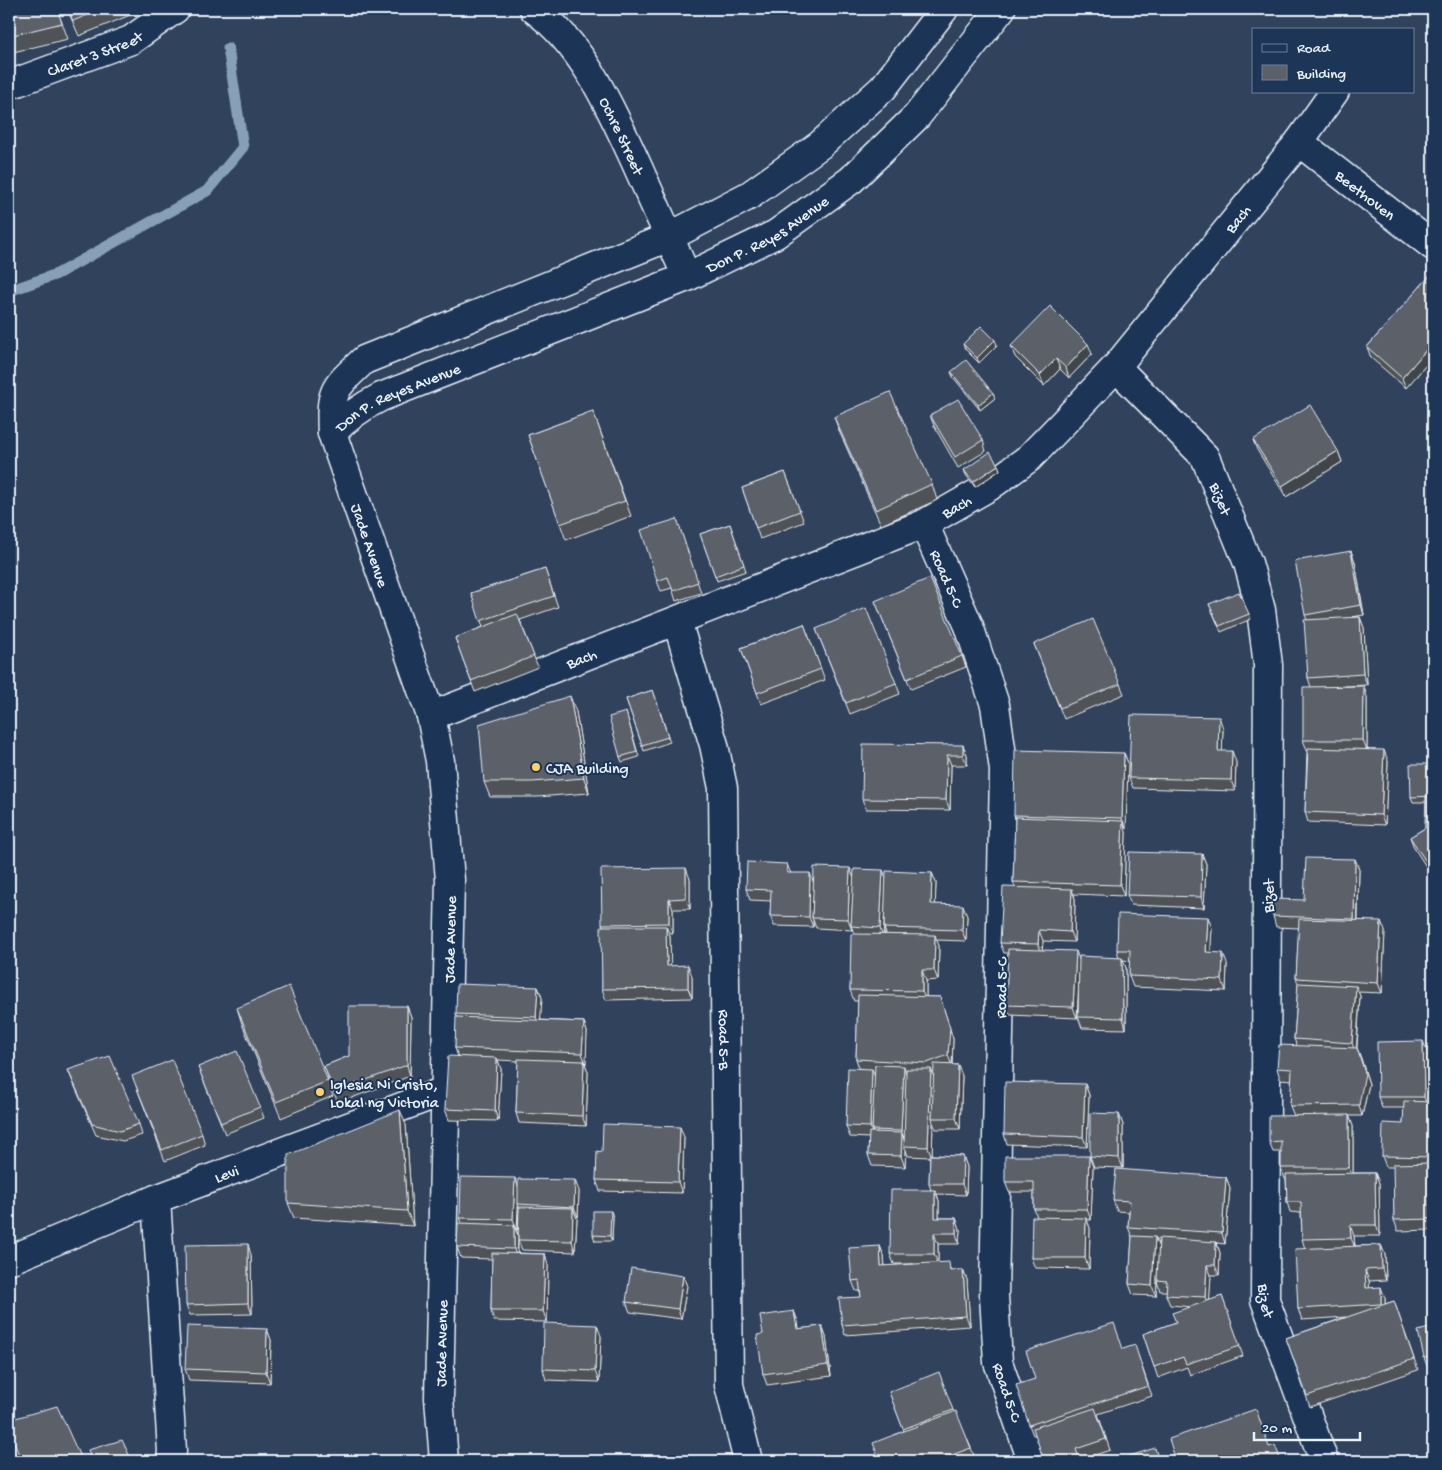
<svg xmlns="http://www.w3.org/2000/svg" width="1442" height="1470" font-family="'Gochi Hand',sans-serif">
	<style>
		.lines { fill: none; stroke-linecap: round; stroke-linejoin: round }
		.stream { stroke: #87a0b8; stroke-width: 11 }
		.street-casing { stroke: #e8f1f8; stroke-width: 31 }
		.secondary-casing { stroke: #e8f1f8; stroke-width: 31 }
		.street { stroke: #1d3557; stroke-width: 28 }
		.secondary { stroke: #1d3557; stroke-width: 28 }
		.wall { fill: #4f5359; stroke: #e8f1f8; fill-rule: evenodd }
		.shaded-wall { fill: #404448; stroke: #e8f1f8 }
		.building { fill: #5c6167; stroke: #e8f1f8 }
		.poi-dot { fill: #ffd166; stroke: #1d3557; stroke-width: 2 }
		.labels { text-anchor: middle; stroke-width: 4; stroke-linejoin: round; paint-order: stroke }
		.street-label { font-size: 16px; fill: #e8f1f8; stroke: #1d3557 }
		.poi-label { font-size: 16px; fill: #e8f1f8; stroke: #1d3557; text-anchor: start }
	</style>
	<rect width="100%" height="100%" fill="#30425c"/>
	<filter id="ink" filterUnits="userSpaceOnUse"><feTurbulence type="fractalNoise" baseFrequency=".02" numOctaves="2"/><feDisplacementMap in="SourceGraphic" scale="10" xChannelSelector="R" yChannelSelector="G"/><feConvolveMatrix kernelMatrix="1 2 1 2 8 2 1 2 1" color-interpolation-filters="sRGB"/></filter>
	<g filter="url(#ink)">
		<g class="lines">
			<!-- stream -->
			<path class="stream" d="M9,291L57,274L207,191L243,147L228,48"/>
			<!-- street casing -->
			<g class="street-casing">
				<g id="street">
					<path id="s1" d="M534,9C584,46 610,107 636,163C653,201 670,239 687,277"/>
					<path id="s2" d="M9,85L131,40L175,9"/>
					<path id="s3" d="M1299,142L1433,246"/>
					<path id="s4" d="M1116,367L1205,457L1248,563L1261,610L1268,665L1265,1300L1324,1461"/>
					<path id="s5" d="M924,524L969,626L995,705L1004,770L994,1296L998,1362L1032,1461"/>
					<path id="s6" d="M677,621L714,745L723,788L729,1385L748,1461"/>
					<path id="s7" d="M431,716L924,524L990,486L1029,458L1062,424L1116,367L1299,142L1335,91"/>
					<path d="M156,1199L172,1451L171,1461"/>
					<path id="s8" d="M9,1260L156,1199L444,1091"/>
				</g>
			</g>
			<!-- secondary casing -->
			<g class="secondary-casing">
				<g id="secondary">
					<path id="s9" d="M332,433C347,417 361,407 381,397L687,277L776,234L851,180L917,116L1001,9"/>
					<path id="s10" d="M444,1461L439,1398L450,880L440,761L431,716L332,433C330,390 333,389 364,360L669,237L750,195L820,145L883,88L944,9"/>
				</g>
			</g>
			<!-- street -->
			<use href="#street" class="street"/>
			<!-- secondary -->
			<use href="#secondary" class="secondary"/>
		</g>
		<!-- wall -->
		<path class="wall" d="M9,9H57L68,39L9,53Z
			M67,9H145L79,36Z
			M1433,272V357L1406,388L1371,358L1367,347Z
			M963,344L997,345L979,363L965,349Z
			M1011,346L1092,354L1069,378L1060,369L1044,386L1015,357Z
			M951,372L995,398L980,410L953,377Z
			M593,411L631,516L566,540L528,435Z
			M930,415L983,440L986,451L958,468L934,426Z
			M834,417L932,484L937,500L881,525L840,433Z
			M1253,440L1338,451L1342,462L1286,497L1257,450Z
			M998,465L1000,470L975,487L966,475L964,470Z
			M785,472L804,522L760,539L742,488Z
			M677,519L701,593L676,601L672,588L661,591L657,581Z
			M730,524L746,571L717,581L700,534Z
			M1351,551L1355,562L1364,615L1352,617H1360L1364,628L1367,685L1345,686L1367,697V749L1388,761L1385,825L1308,822L1305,812L1307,750L1303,740L1311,687L1308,678L1307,620L1305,615Z
			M545,569L558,607L520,620L538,667L475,692L455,638L483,627L471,593Z
			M875,601L962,656L966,667L911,689Z
			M1209,604L1249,614L1251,619L1221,632Z
			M804,624L825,680L761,704L741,648Z
			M816,629L896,683L900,694L850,714Z
			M1034,644L1120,684L1124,694L1064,719Z
			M653,690L670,742L644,751L626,699Z
			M576,712L589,793L537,797H490L484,782Z
			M626,712L639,757L622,762L620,757Z
			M1223,728L1222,751L1236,762L1235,791L1133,788L1129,778Z
			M963,745L967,755V765H951L950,810L866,809L862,799Z
			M1433,746V871H1429L1414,848L1410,837L1425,828L1426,802H1413L1411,797L1433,764Z
			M1124,753L1128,763L1125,829L1126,832L1124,896L1074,894L1075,899L1074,942L1043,941L1042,950L1079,959L1119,958L1117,950L1212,928L1210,952L1227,964L1226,991L1133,987L1129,976L1130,961L1123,960L1126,968V1029L1082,1028L1078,1017V1000L1077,1018L1010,1015L1006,1005L1008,953H1004L1000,943L1015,887L1013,882L1015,819L1014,815Z
			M1202,854L1206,864L1204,908L1131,905L1127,895Z
			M1355,859L1359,870L1358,920L1385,931L1382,993L1358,992L1360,996L1357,1048L1361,1058L1369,1084L1362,1116H1349L1353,1126V1173H1375L1379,1183L1380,1236H1354L1355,1246L1381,1245L1385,1255L1386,1280L1369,1281V1288L1385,1298V1304L1394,1301L1418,1370L1310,1407L1286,1338L1346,1317L1302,1320L1298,1309L1305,1249L1302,1239L1301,1213L1290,1212L1287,1202L1286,1179H1285L1281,1168V1152H1273L1269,1142L1294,1116L1290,1106L1292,1080L1280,1079L1277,1068L1297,1046L1294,1039L1298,984L1296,978L1299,928L1276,927L1273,916L1304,900Z
			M791,873L814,883L853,878L886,879L932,873L936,883L935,904L967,916L966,941L936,940L939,946L938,980L926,981V997H940L953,1039L952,1065H958L962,1076L960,1129H936L933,1123L932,1155L963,1156L967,1167L966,1195L937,1194L939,1201V1218H956L960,1229L959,1244H938V1263L952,1270H963L967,1280L970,1326L845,1335L842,1325L861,1297L860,1291H856L852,1281L880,1246L884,1256L885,1266L914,1264H894L890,1254L931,1190L929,1184L930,1157L908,1156L906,1150L905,1167L872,1166L868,1155L869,1138L850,1137L846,1126L859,1068L856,1059L858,1001H854L850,990L854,934L852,928V930L816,928L813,920V927L774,926L770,916L771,901L750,900L746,889ZM884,928L886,934H884Z
			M690,879V909H673V933H669L670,936V966L692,976V998L606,1000L602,989L603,926L602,924Z
			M538,987L542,998L540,1020L584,1022L587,1032L585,1064L588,1072L586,1126L519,1123L516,1113L518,1061L498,1060L501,1069L498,1121L449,1120L445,1109L458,1057L455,1048L457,1017L456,1014Z
			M407,1006L411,1017L410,1076L338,1103L324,1066L349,1056Z
			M237,1008L328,1081L333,1096L281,1118L242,1024Z
			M1427,1051L1428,1102H1433V1230L1398,1231L1394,1220V1167H1386L1382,1156L1403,1124L1404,1108H1382L1378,1097Z
			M198,1067L260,1107L264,1118L225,1134Z
			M68,1070L139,1124L142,1135L123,1141L96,1135L72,1080Z
			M1085,1084L1089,1095L1087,1147L1007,1144L1004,1134Z
			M136,1086L202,1134L205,1145L165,1161Z
			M1119,1114L1123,1125V1168L1094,1167L1090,1156Z
			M406,1125L413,1226L294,1218L288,1203Z
			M684,1137L682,1193L600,1191L596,1180L602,1152Z
			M1093,1167L1091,1220H1087L1090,1228L1089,1269L1035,1268L1031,1258L1037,1217L1034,1209V1192H1009L1005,1182Z
			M1226,1177L1230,1188L1225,1244L1217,1243L1220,1253L1219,1275H1211L1209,1301L1222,1296L1243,1356L1190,1375L1187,1367L1158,1378L1143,1334L1176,1322L1192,1307L1170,1305L1166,1295L1167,1291H1160L1157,1281L1156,1296L1133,1295L1129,1284L1132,1237L1128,1227L1129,1212L1117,1211L1113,1200ZM1156,1239H1159V1247Z
			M515,1178L518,1187L579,1191L578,1217H576L577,1219L575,1252L522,1250L518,1240V1253L545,1254L548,1265L547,1322L494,1321L491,1311L492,1259L461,1258L457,1247L462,1223L460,1218ZM518,1206L519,1209L518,1236L516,1230H517Z
			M613,1217L612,1241H595L593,1235Z
			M251,1255L252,1314L190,1315L186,1305Z
			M683,1276L687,1286L681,1319L630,1312L626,1302Z
			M794,1311L798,1322L799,1329L822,1326L826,1337L831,1376L767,1385L763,1374V1334Z
			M1433,1327V1367L1428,1368L1424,1358Z
			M267,1329L271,1340L270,1383L189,1380L185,1369Z
			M601,1336L599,1382L546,1380L543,1369Z
			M1123,1349L1138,1355L1152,1396L1098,1414L1110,1450L1080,1460L1035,1435H1033L1029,1425Z
			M889,1392L953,1410L971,1448L975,1458L967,1461H880L904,1431Z"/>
		<!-- shaded-wall -->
		<path class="shaded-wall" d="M995,340L997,345L979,363L977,358Z
			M1433,342V357L1406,388L1402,378Z
			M1088,344L1092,354L1069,378L1066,368Z
			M1056,359L1060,369L1044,386L1040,375Z
			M993,393L995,398L980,410L978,405Z
			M1338,451L1342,462L1286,497L1282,486Z
			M998,465L1000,470L975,487L973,482Z
			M1351,551L1355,562L1364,615L1361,605Z
			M1360,617L1364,628L1367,685L1363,674Z
			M1364,686L1367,697V751L1363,740Z
			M570,696L576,712L589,793L584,778Z
			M1219,717L1223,728L1222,761L1218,751Z
			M963,745L967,755V765L963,755Z
			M1384,750L1388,761L1385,825L1381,815Z
			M1232,751L1236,762L1235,791L1231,780Z
			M1124,753L1128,763L1126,829L1122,818Z
			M947,755L951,765L950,810L946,800Z
			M1123,821L1126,832L1124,896L1120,885Z
			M1202,854L1206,864L1204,908L1201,897Z
			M1355,859L1359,870L1357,929L1354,919Z
			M787,864L791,874L787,873Z
			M686,868L690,879V909L686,898Z
			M850,868L854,879L851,926L852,930L848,919Z
			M883,870L887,881L883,938L880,928Z
			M810,873L814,884L812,918L813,920V927L809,917Z
			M932,873L936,883L935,915L931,904Z
			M1072,889L1075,899L1074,942L1070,932Z
			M669,899L673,909V933L669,923Z
			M963,905L967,916L966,941L962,930Z
			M1208,917L1212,928L1210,963L1206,952Z
			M1381,921L1385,931L1382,993L1378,983Z
			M666,926L670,936L671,976L667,966Z
			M1039,930L1043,941L1042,954L1038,944Z
			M935,935L939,946L938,980L934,970Z
			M1076,951L1080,962L1077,1018L1073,1007Z
			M1223,953L1227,964L1226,991L1222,980Z
			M1122,958L1126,968V1029L1123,1018Z
			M688,965L692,976V998L688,988Z
			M922,970L926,981V1002L922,991Z
			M1356,986L1360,996L1356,1053L1352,1043Z
			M538,987L542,998L540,1028L536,1017Z
			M940,997L953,1039L952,1066L948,1055Z
			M407,1006L411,1017L410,1076L407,1065Z
			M584,1022L587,1032L586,1064L582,1053Z
			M1423,1041L1427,1051L1428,1107L1424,1097Z
			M1357,1048L1369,1084L1362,1116L1359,1105Z
			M497,1058L501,1069L498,1121L495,1111Z
			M584,1061L588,1072L586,1126L582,1116Z
			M958,1065L962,1076L960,1129L956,1118Z
			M904,1066L907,1076L905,1142L901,1131Z
			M872,1069L876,1080L872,1130L874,1138L870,1127Z
			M931,1069L935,1080L932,1118L933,1123L932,1157L928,1147Z
			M1085,1084L1089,1095L1087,1147L1083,1137Z
			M400,1110L406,1125L413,1226L407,1211Z
			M1119,1114L1123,1125V1168L1119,1158Z
			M1349,1115L1353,1126V1178L1349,1168Z
			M680,1127L684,1137L682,1193L678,1182Z
			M902,1133L906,1144L904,1146L906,1150L905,1167L901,1156Z
			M963,1156L967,1167L966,1195L962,1184Z
			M1089,1156L1093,1167L1091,1220L1087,1209Z
			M1375,1173L1379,1183L1380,1236L1376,1225Z
			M1226,1177L1230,1188L1225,1244L1222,1233Z
			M515,1178L519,1189L517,1230L513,1219Z
			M575,1180L579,1191L578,1217L574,1207Z
			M935,1190L939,1201V1228L935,1218Z
			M573,1208L577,1219L575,1252L572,1241Z
			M611,1211L613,1217L612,1241L610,1236Z
			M956,1218L960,1229L959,1244L956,1233Z
			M1086,1218L1090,1228L1089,1269L1085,1258Z
			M514,1225L518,1236L517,1259L514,1249Z
			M1350,1225L1354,1236L1355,1248L1351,1238Z
			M934,1233L938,1244V1264L934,1254Z
			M1155,1237L1159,1248L1156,1296L1152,1286Z
			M1216,1242L1220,1253L1219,1275L1215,1265Z
			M248,1244L251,1255L252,1314L248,1303Z
			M1381,1245L1385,1255L1386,1280L1382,1269Z
			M880,1246L884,1256L885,1277L881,1266Z
			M545,1254L548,1265L547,1322L543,1311Z
			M1207,1265L1211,1275L1209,1308L1205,1297Z
			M963,1270L967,1280L970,1326L966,1316Z
			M1365,1270L1369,1281L1370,1298L1366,1288Z
			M683,1276L687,1286L681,1319L678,1309Z
			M1381,1287L1385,1298V1315L1381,1304Z
			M794,1311L798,1322L801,1340L797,1329Z
			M597,1325L601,1336L599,1382L595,1371Z
			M822,1326L826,1337L831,1376L828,1365Z
			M267,1329L271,1340L270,1383L266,1372Z"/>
		<!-- building -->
		<path class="building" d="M9,9H57L62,23L9,36Z
			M68,9H102L73,21Z
			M1433,272V342L1402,378L1367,347Z
			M1050,306L1088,344L1066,368L1056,359L1040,375L1011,346Z
			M981,326L995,340L977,358L963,344Z
			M966,360L993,393L978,405L951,372Z
			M890,392L932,484L876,510L834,417Z
			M958,399L983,440L955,457L930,415Z
			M1310,405L1338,451L1282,486L1253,440Z
			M593,411L625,501L560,524L528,435Z
			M990,452L998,465L973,482L964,470Z
			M785,472L800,511L756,528L742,488Z
			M677,519L698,582L673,591L668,577L657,581L641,530Z
			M730,524L744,565L715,576L700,534Z
			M1351,551L1361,605L1305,615L1295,561Z
			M545,569L554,596L480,621L471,593Z
			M930,578L962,656L907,679L875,601Z
			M1239,592L1249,614L1219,626L1209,604Z
			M866,608L896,683L846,703L816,629Z
			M517,614L534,656L471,681L455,638Z
			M1360,617L1363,674L1308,678L1304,620Z
			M1093,619L1120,684L1060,708L1034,644Z
			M804,624L821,669L757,693L741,648Z
			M1364,686L1363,740H1303V687Z
			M653,690L668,737L642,745L626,699Z
			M570,696L584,778L532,782H484L479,724Z
			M626,712L637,752L620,757L609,717Z
			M1131,715L1219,717L1218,751H1232L1231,780L1129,778Z
			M863,744L963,745V755H947L946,800L862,799Z
			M1432,746H1433V796L1411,797L1410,764H1433Z
			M1308,748L1384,750L1381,815L1305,812Z
			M1015,750L1124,753L1122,818L1014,815Z
			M1426,796H1433V860H1425L1410,837L1425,828Z
			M1015,817L1123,821L1120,885L1013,882Z
			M1129,852L1202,854L1201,897L1127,895Z
			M1306,858L1355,859L1354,919L1273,916V899L1304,900Z
			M747,862L787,864V873H810L809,917L770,916L771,890L746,889Z
			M814,867L850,868L848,919L812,918Z
			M686,868V898L669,899V923L602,924L601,869Z
			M854,869L883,870L880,928L851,926Z
			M886,871L932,873L931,904L963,905L962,930L884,928Z
			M1003,887L1072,889L1070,932L1039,930L1038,944L1000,943Z
			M1118,914L1208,917L1206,952L1223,953L1222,980L1129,976L1130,950H1117Z
			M1299,919L1381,921L1378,983L1296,978Z
			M601,926H666L667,966L688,965V988L602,989Z
			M851,934L935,935L934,970H922V991L850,990Z
			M1008,949L1076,951L1073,1007L1006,1005Z
			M1079,956L1122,958L1123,1018L1078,1017Z
			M1298,983L1356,986L1352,1043L1294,1039Z
			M457,984L538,987L536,1017L456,1014Z
			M289,986L328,1081L276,1102L237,1008Z
			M858,995L940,997L950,1028L948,1055L927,1063L856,1059Z
			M349,1006H407V1065L334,1092L324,1066L349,1056Z
			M456,1017L584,1022L582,1053L455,1048Z
			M1423,1041L1424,1097H1378L1377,1042Z
			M1279,1045L1357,1048L1365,1073L1359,1105L1290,1106L1292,1069L1277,1068Z
			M237,1051L260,1107L221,1123L198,1067Z
			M110,1056L139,1124L120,1131L92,1124L68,1070Z
			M448,1056L497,1058L495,1111L445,1109Z
			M518,1059L584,1061L582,1116L516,1113Z
			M172,1060L202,1134L162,1150L132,1076Z
			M934,1064L958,1065L956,1118H932Z
			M875,1065L904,1066L901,1131L872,1130Z
			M848,1068L872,1069L870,1127L846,1126Z
			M906,1069H931L928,1147L904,1146Z
			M1005,1082L1085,1084L1083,1137L1004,1134Z
			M1404,1101L1433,1102V1157L1382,1156L1383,1123L1403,1124Z
			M400,1110L407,1211L288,1203V1155Z
			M1090,1113L1119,1114V1158L1090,1156Z
			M1349,1115V1168H1281V1141L1269,1142V1116Z
			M603,1124L680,1127L678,1182L596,1180L597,1151L602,1152Z
			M869,1132L902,1133L901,1156L868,1155Z
			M930,1155L963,1156L962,1184H929Z
			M1005,1156H1089L1087,1209H1034V1182H1005Z
			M1433,1163V1219L1394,1220L1393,1164Z
			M1116,1169L1226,1177L1222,1233L1128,1227L1130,1201L1113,1200Z
			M1375,1173L1376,1225H1350L1351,1238L1302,1239L1301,1202H1287L1286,1174Z
			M461,1177L515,1178L513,1219L460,1218Z
			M518,1179L575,1180L574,1207L518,1204Z
			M891,1190H935V1218H956V1233H934V1254H890Z
			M519,1207L573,1208L572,1241L518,1240Z
			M593,1211H611L610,1236L593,1235Z
			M1032,1217L1086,1218L1085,1258H1031Z
			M458,1223L514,1225V1249L457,1247Z
			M1432,1231H1433V1257H1432Z
			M1132,1236L1155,1237L1152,1286L1129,1284Z
			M1159,1238L1216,1242L1215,1265H1207L1205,1297L1166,1295L1167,1281L1157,1280Z
			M248,1244V1303L186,1305L185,1245Z
			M1381,1245L1382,1269L1365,1270L1366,1288L1381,1287V1304L1298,1309L1295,1249Z
			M880,1246L881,1266L949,1262L950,1271L963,1270L966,1316L842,1325L839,1298L861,1297L859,1280L852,1281L849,1248Z
			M492,1253L545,1254L543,1311H491Z
			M631,1268L683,1276L678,1309L626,1302Z
			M1222,1296L1240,1346L1186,1364L1183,1357L1154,1367L1143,1334L1176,1322L1172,1313Z
			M1394,1301L1414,1359L1307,1396L1286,1338Z
			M794,1311L797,1329L822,1326L828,1365L763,1374L757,1335L763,1334L760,1316Z
			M544,1323L597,1325L595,1371L543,1369Z
			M1114,1323L1123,1349L1135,1345L1148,1386L1029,1425L1016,1385L1035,1379L1026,1351Z
			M187,1326L267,1329L266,1372L185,1369Z
			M1433,1327V1356L1424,1358L1418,1331Z
			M939,1372L953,1410L903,1429L889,1392Z
			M57,1406L82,1461H21L9,1427V1420Z
			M1095,1408L1106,1439L1076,1449L1080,1461H1044L1033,1428Z
			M1256,1409L1269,1447L1275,1445L1281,1461H1176L1169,1439Z
			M956,1411L971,1448L935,1461H880L873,1443Z
			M122,1440L132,1461H92L88,1450Z
			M1155,1448L1159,1461H1114Z"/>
	</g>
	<!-- markers -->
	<g class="poi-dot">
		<circle cx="536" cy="767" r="5"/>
		<circle cx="320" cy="1092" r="5"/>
	</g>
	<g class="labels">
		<!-- street labels -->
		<g class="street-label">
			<text dy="6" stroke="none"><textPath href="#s2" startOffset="91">Claret 3 Street</textPath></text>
			<text dy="6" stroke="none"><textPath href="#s1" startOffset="156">Ochre Street</textPath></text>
			<text dy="6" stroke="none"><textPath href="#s3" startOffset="85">Beethoven</textPath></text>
			<text dy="6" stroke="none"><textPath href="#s7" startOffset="971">Bach</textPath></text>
			<text dy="6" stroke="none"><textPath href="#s9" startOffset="481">Don P. Reyes Avenue</textPath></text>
			<text dy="6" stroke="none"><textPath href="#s9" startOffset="76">Don P. Reyes Avenue</textPath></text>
			<text dy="6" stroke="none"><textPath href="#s4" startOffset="171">Bizet</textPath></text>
			<text dy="6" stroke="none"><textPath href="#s7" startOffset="566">Bach</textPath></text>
			<text transform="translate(371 545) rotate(71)" y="6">Jade Avenue</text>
			<text dy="6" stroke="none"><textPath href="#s5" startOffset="59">Road 5-C</textPath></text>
			<text dy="6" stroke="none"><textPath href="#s7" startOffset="161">Bach</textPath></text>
			<text transform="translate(1267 896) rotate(-90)" y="6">Bizet</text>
			<text dy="6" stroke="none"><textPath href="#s10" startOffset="522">Jade Avenue</textPath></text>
			<text transform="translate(1000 988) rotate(-89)" y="6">Road 5-C</text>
			<text dy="6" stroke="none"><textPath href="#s6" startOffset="425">Road 5-B</textPath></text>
			<text dy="6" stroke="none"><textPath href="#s8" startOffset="234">Levi</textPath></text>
			<text dy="6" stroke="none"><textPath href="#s4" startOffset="981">Bizet</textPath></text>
			<text dy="6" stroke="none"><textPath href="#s10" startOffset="118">Jade Avenue</textPath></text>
			<text dy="6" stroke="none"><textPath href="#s5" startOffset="884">Road 5-C</textPath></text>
		</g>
		<!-- poi labels -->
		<g class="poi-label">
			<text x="546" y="773">CJA Building</text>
			<text x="330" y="1089">Iglesia Ni Cristo,<tspan x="330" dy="18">Lokal ng Victoria</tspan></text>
		</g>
	</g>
	<!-- margin -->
	<rect width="1442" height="1470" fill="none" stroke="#1d3557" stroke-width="30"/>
	<rect x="15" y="15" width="1412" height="1440" fill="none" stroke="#e8f1f8" stroke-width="2" filter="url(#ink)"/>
	<!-- legend -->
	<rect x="1252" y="28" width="162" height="65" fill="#1d3557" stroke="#6e8097"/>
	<rect x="1262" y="44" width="25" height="8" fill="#1d3557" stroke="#6e8097"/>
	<text x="1297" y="52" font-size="15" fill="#e8f1f8">Road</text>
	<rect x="1262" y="65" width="25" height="15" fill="#5c6167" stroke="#6e8097"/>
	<text x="1297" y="78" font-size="15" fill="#e8f1f8">Building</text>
	<!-- scale -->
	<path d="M1254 1432v8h106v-8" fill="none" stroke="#e8f1f8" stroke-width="2.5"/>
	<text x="1262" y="1432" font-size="15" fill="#e8f1f8" stroke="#1d3557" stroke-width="4" paint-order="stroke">20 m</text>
</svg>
